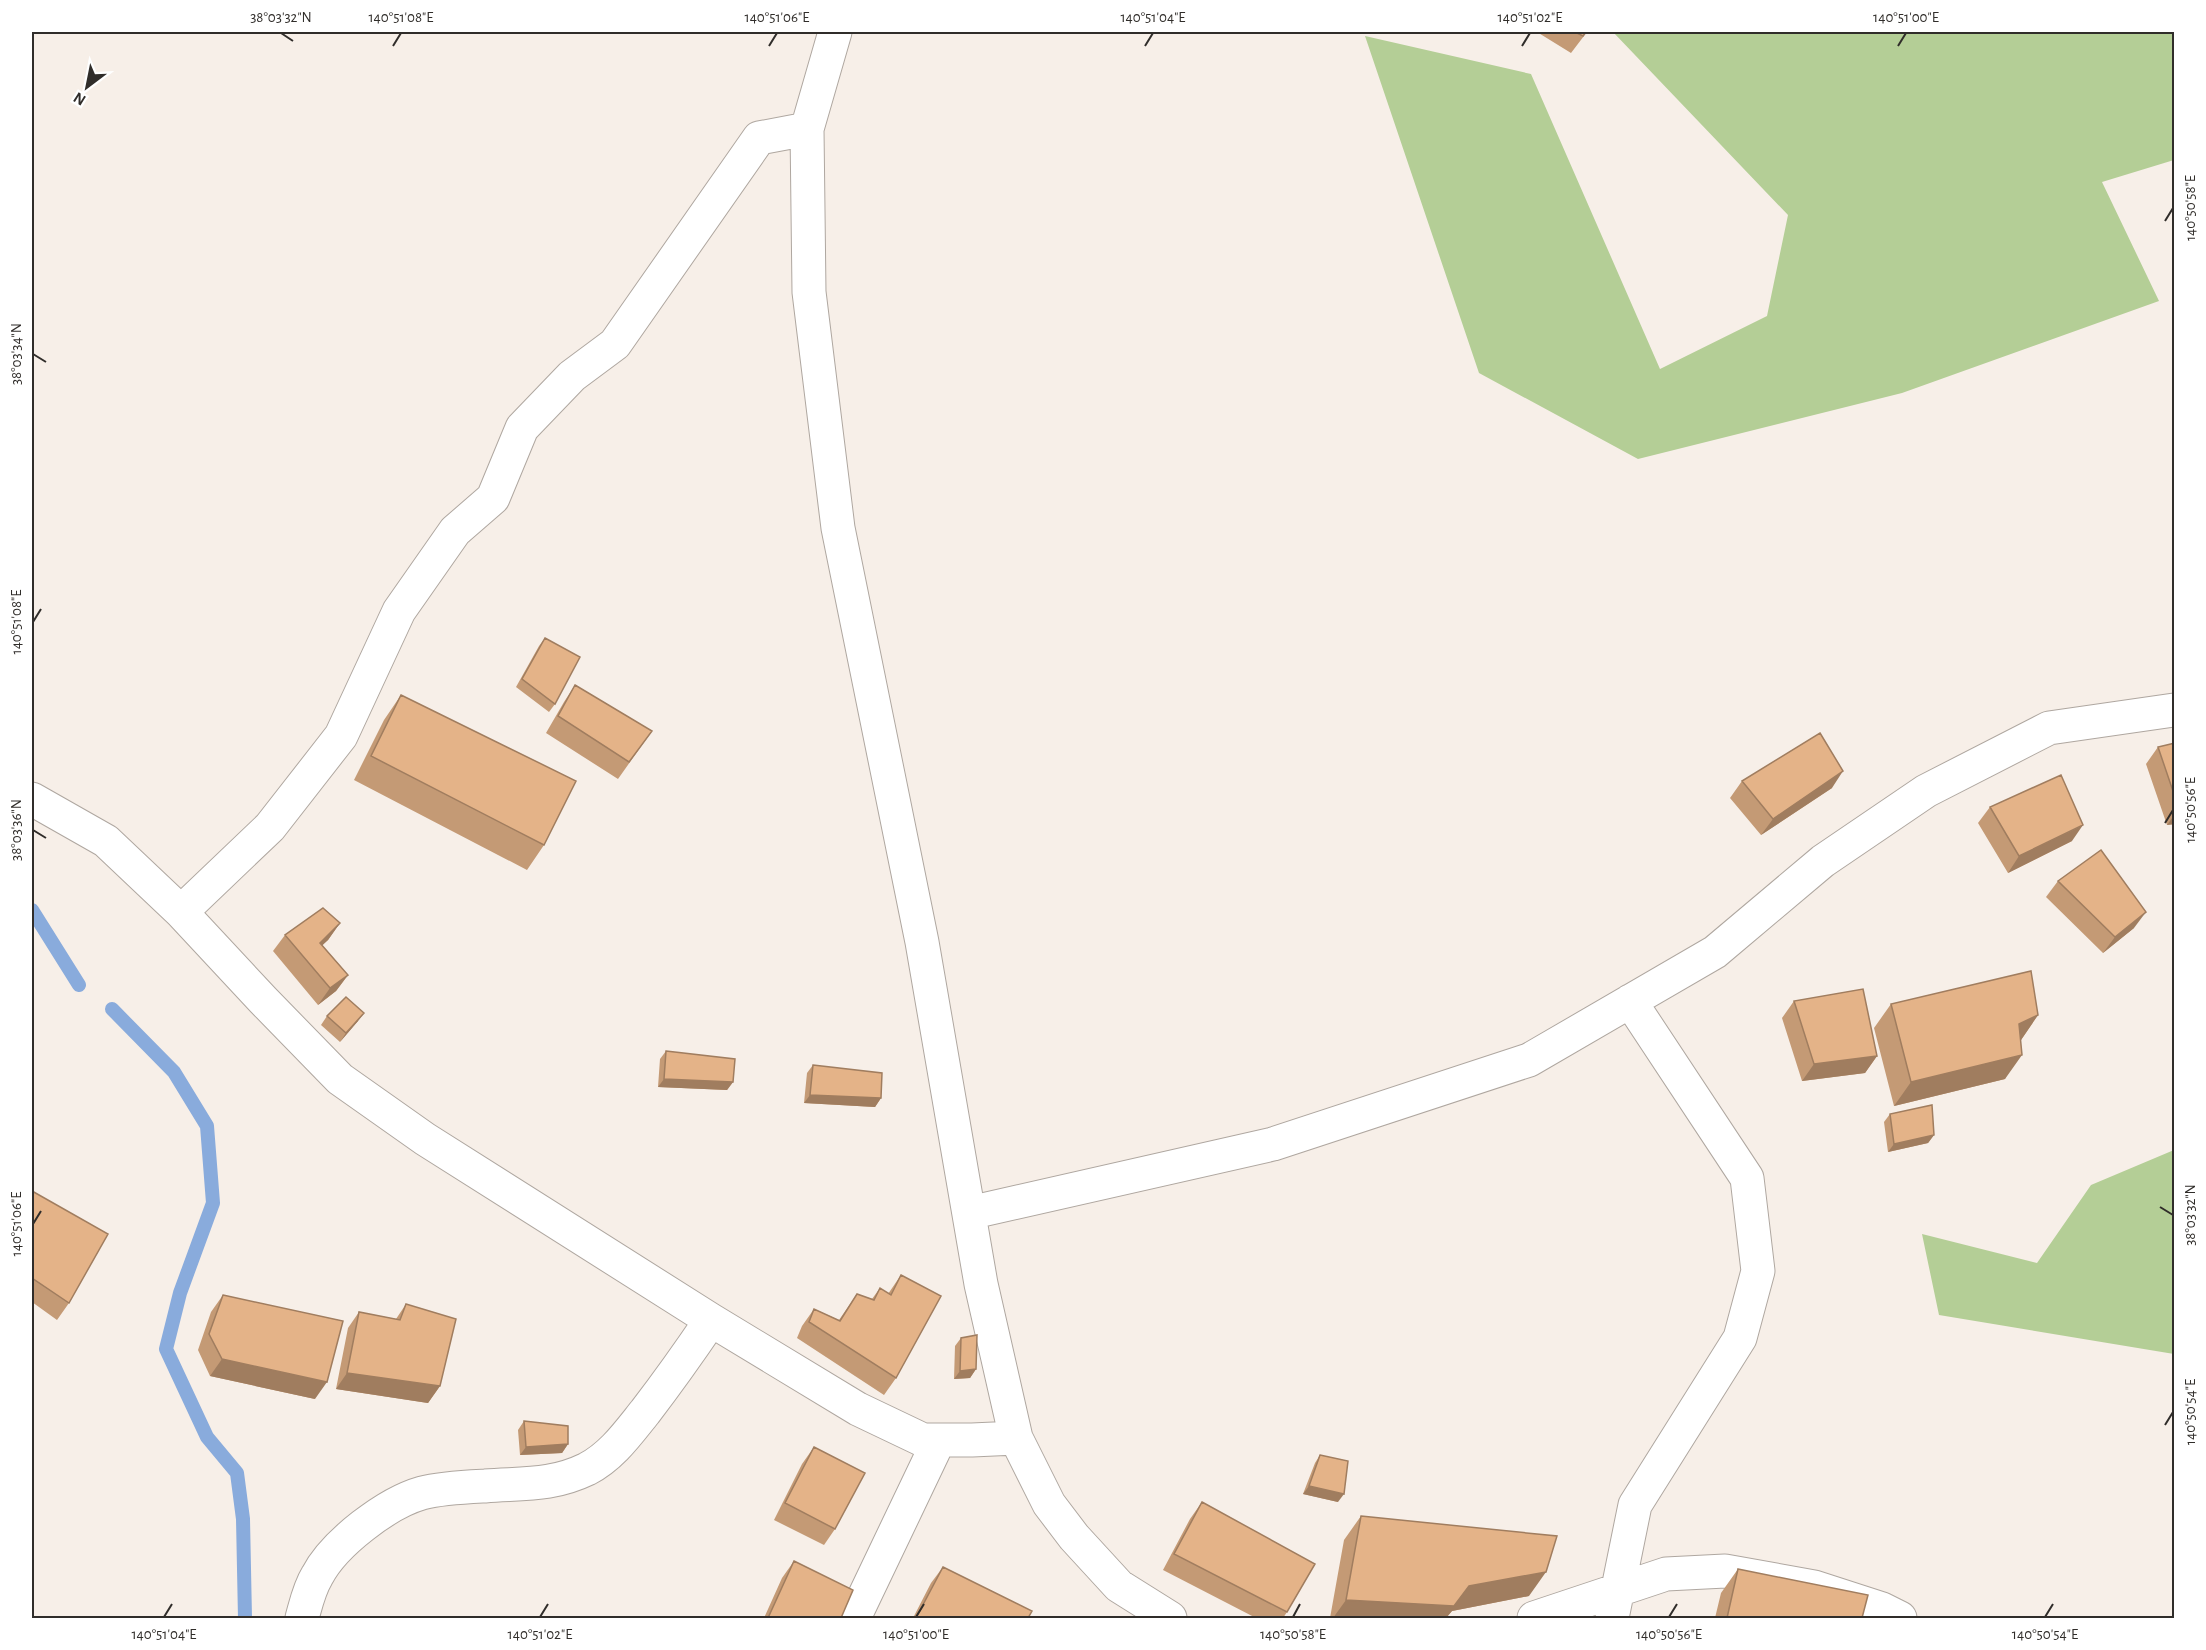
<svg xmlns="http://www.w3.org/2000/svg" width="2206" height="1650" font-family="'Alegreya Sans',sans-serif">
	<style>
		.green { fill: #b4ce96 }
		.lines { fill: none; stroke-linecap: round; stroke-linejoin: round }
		.stream { stroke: #89abdc; stroke-width: 14 }
		.minor-casing { stroke: #afa7a0; stroke-width: 35 }
		.minor { stroke: #fff; stroke-width: 33 }
		.wall { fill: #c49a75 }
		.shaded-wall { fill: #a07d5f }
		.building { fill: #e4b388; stroke: #a07d5f; stroke-width: 1.5 }
		.ticks { fill: none; stroke: #302d2a; stroke-width: 2 }
		.neatline { fill: none; stroke: #302d2a; stroke-width: 2 }
		.ticks-label { font-size: 15px; text-anchor: middle; fill: #302d2a }
	</style>
	<rect width="100%" height="100%" fill="#f7efe8"/>
	<!-- green -->
	<path class="green" d="M1613,32H2174V160L2102,182L2159,301L1902,393L1638,459L1479,373L1365,36L1531,74L1660,369L1767,316L1788,215Z
		M2174,1150V1354L1939,1315L1922,1234L2037,1263L2091,1185Z"/>
	<g class="lines">
		<!-- stream -->
		<path class="stream" d="M32,910L79,985
			M112,1009L174,1072L207,1126L213,1203L180,1293L166,1349L207,1437L237,1473L243,1519L245,1618"/>
		<!-- minor casing -->
		<g class="minor-casing">
			<path id="minor" d="M835,32L807,129L809,292L838,528L922,942L981,1284L1016,1438L1049,1504L1074,1537L1119,1586L1170,1618
				M32,799L106,841L181,912L263,1000L340,1079L425,1139L711,1320L858,1409L923,1440H972L1016,1438
				M181,912L270,827L341,736L399,611L455,531L493,498L522,428L572,376L615,344L759,138L807,129
				M969,1213L1273,1144L1529,1060L1715,952L1823,861L1926,791L2049,728L2174,710
				M302,1618C306,1604 309,1589 317,1576C334,1543 387,1503 422,1493C441,1488 465,1487 485,1486C523,1483 552,1486 587,1469C612,1456 628,1433 645,1412C668,1382 690,1351 711,1320
				M854,1618L939,1440
				M1534,1618L1666,1574L1725,1571L1814,1587L1882,1609L1900,1618
				M1612,1618L1635,1505L1740,1338L1758,1271L1747,1178L1630,1001"/>
		</g>
		<!-- minor -->
		<use href="#minor" class="minor"/>
	</g>
	<!-- wall -->
	<path class="wall" d="M1537,32H1587L1571,53Z
		M545,638L555,704L549,712L516,687L539,646Z
		M575,685L652,731L618,779L546,733L564,702Z
		M401,695L544,845L527,870L354,780L384,720Z
		M2175,743V824L2167,825L2146,764L2158,747Z
		M1742,781L1832,788L1761,835L1730,798Z
		M1990,807L2072,841L2008,873L1978,823Z
		M2058,881L2134,928L2103,953L2046,897Z
		M340,923L328,940L322,945L348,975L336,991L318,1005L273,951L285,935Z
		M1794,1001L1877,1056L1865,1073L1802,1081L1782,1018Z
		M1891,1004L2038,1015L2021,1040L2005,1079L1894,1106L1874,1028Z
		M327,1016L358,1021L340,1042L321,1025Z
		M666,1051L733,1082L727,1090L658,1087L660,1059Z
		M813,1065L881,1098L875,1107L804,1103L807,1073Z
		M1890,1114L1934,1135L1928,1143L1888,1152L1884,1122Z
		M32,1191L69,1303L57,1320L32,1302Z
		M901,1275L896,1378L884,1395L797,1338L802,1326L814,1309L839,1320L857,1294L872,1299L880,1288L888,1294Z
		M223,1295L315,1399L210,1376L198,1350L211,1312Z
		M406,1304L440,1386L428,1403L336,1389L348,1328L359,1312L396,1319Z
		M961,1338L976,1369L970,1378L954,1379L955,1346Z
		M524,1421L568,1444L562,1453L520,1455L518,1430Z
		M814,1447L835,1529L824,1545L774,1520L802,1464Z
		M1320,1455L1338,1502L1303,1494L1315,1463Z
		M1202,1502L1287,1612L1283,1618H1256L1163,1570L1190,1519Z
		M1361,1516L1529,1596L1452,1611L1446,1618H1330L1344,1540Z
		M794,1561L841,1618H764L782,1578Z
		M943,1567L1028,1618H913L931,1583Z
		M1738,1569L1862,1618H1715L1721,1593Z"/>
	<!-- shaded-wall -->
	<path class="shaded-wall" d="M1843,771L1832,788L1761,835L1773,819Z
		M2175,814V824L2167,825Z
		M2083,825L2072,841L2008,873L2019,856Z
		M2146,912L2134,928L2103,953L2115,937Z
		M340,923L328,940L308,959L320,943Z
		M348,975L336,991L318,1005L330,988Z
		M364,1013L358,1021L340,1042L346,1033Z
		M2038,1015L2021,1040L2019,1024Z
		M2022,1055L2005,1079L1894,1106L1911,1082Z
		M1877,1056L1865,1073L1802,1081L1814,1064Z
		M664,1079L733,1082L727,1090L658,1087Z
		M810,1095L881,1098L875,1107L804,1103Z
		M1934,1135L1928,1143L1888,1152L1894,1144Z
		M222,1359L327,1382L315,1399L210,1376Z
		M976,1369L970,1378L954,1379L960,1371Z
		M347,1373L440,1386L428,1403L336,1389Z
		M568,1444L562,1453L520,1455L526,1447Z
		M1309,1486L1344,1494L1338,1502L1303,1494Z
		M1546,1572L1529,1596L1452,1611L1446,1618H1333L1346,1600L1469,1586Z"/>
	<!-- building -->
	<path class="building" d="M1575,32H1586L1583,36Z
		M545,638L580,657L555,704L522,679Z
		M575,685L652,731L629,762L558,716Z
		M401,695L576,781L544,845L371,756Z
		M1820,733L1843,771L1773,819L1742,781Z
		M2175,743V797L2158,747Z
		M2061,775L2083,825L2019,856L1990,807Z
		M2101,850L2146,912L2115,937L2058,881Z
		M323,908L340,923L320,943L348,975L330,988L285,935Z
		M2031,971L2038,1015L2019,1024L2022,1055L1911,1082L1891,1004Z
		M1863,989L1877,1056L1814,1064L1794,1001Z
		M346,997L364,1013L346,1033L327,1016Z
		M666,1051L735,1059L733,1082L664,1079Z
		M813,1065L882,1073L881,1098L810,1095Z
		M1932,1105L1934,1135L1894,1144L1890,1114Z
		M32,1191L108,1234L69,1303L32,1278Z
		M901,1275L941,1296L896,1378L809,1322L814,1309L840,1321L857,1294L874,1300L880,1288L891,1295Z
		M223,1295L343,1321L327,1382L222,1359L209,1334Z
		M406,1304L456,1319L440,1386L347,1373L359,1312L400,1320Z
		M977,1335L976,1369L960,1371L961,1338Z
		M524,1421L568,1426V1444L526,1447Z
		M814,1447L865,1473L835,1529L785,1503Z
		M1320,1455L1348,1461L1344,1494L1309,1486Z
		M1202,1502L1315,1564L1287,1612L1174,1554Z
		M1361,1516L1557,1536L1546,1572L1469,1586L1454,1606L1346,1600Z
		M794,1561L853,1590L841,1618H768Z
		M943,1567L1032,1611L1028,1618H916Z
		M1738,1569L1868,1595L1862,1618H1727Z"/>
	<!-- ticks -->
	<path class="ticks" d="M281,33L293,41M393,46L401,33M769,46L777,33M1145,46L1153,33M1522,46L1530,33M1898,46L1906,33M2165,221L2173,208M33,354L46,362M33,622L41,609M2165,823L2173,810M33,830L46,838M2160,1207L2173,1215M33,1224L41,1211M2165,1425L2173,1412M164,1617L172,1604M540,1617L548,1604M916,1617L924,1604M1293,1617L1300,1604M1669,1617L1677,1604M2045,1617L2053,1604"/>
	<!-- border -->
	<rect width="2206" height="1650" fill="none" stroke="#ffffff" stroke-width="66"/>
	<!-- north arrow -->
	<g transform="translate(87 87) rotate(212)" stroke="#ffffff" stroke-width="4.5" paint-order="stroke">
	<path d="M0-4.5L10 22L0 15L-10 22Z" fill="#302d2a"/>
	<text y="-9" font-size="16" font-weight="bold" text-anchor="middle" fill="#302d2a">N</text>
	</g>
	<rect x="33" y="33" width="2140" height="1584" class="neatline"/>
	<g class="ticks-label">
		<text x="281" y="22">38°03'32"N</text>
		<text x="401" y="22">140°51'08"E</text>
		<text x="777" y="22">140°51'06"E</text>
		<text x="1153" y="22">140°51'04"E</text>
		<text x="1530" y="22">140°51'02"E</text>
		<text x="1906" y="22">140°51'00"E</text>
		<text transform="translate(2190 208) rotate(-90)" y="5">140°50'58"E</text>
		<text transform="translate(16 354) rotate(-90)" y="5">38°03'34"N</text>
		<text transform="translate(16 622) rotate(-90)" y="5">140°51'08"E</text>
		<text transform="translate(2190 810) rotate(-90)" y="5">140°50'56"E</text>
		<text transform="translate(16 830) rotate(-90)" y="5">38°03'36"N</text>
		<text transform="translate(2190 1215) rotate(-90)" y="5">38°03'32"N</text>
		<text transform="translate(16 1224) rotate(-90)" y="5">140°51'06"E</text>
		<text transform="translate(2190 1412) rotate(-90)" y="5">140°50'54"E</text>
		<text x="164" y="1639">140°51'04"E</text>
		<text x="540" y="1639">140°51'02"E</text>
		<text x="916" y="1639">140°51'00"E</text>
		<text x="1293" y="1639">140°50'58"E</text>
		<text x="1669" y="1639">140°50'56"E</text>
		<text x="2045" y="1639">140°50'54"E</text>
	</g>
</svg>
